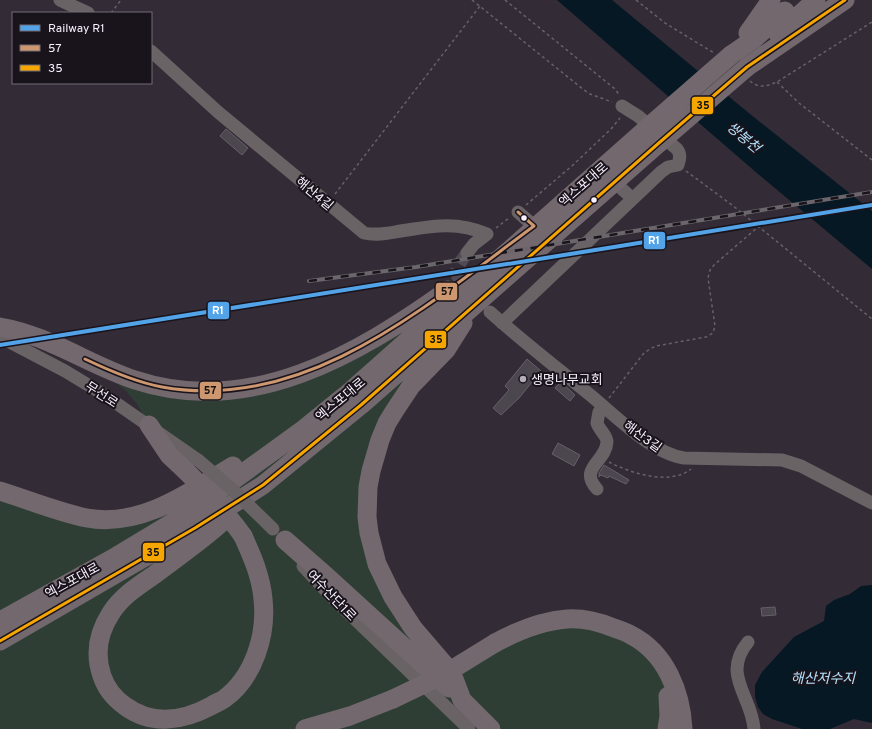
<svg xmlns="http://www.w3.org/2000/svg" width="872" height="729" font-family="Overpass,'Noto Sans KR',sans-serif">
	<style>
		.green { fill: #2e3e35 }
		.water { fill: #061824 }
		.building { fill: #4c464f; stroke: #67606a }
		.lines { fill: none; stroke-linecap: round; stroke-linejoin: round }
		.minor-tunnel { stroke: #514954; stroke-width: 13; stroke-dasharray: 13 6; stroke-linecap: butt }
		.path { stroke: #686266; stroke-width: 1.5; stroke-dasharray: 3 3; stroke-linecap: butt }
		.minor { stroke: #696365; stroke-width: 13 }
		.highway { stroke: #72686d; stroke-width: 19 }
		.rail-casing { stroke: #6b666b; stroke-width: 4 }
		.rail { stroke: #19131b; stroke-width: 2.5; stroke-dasharray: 8; stroke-linecap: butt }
		.minor-bridge { stroke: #696365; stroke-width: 13 }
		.highway-bridge { stroke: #72686d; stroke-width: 19 }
		.bus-1-casing { stroke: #19131b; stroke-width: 6 }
		.bus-2-casing { stroke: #19131b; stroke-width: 6 }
		.bus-1 { stroke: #cd976f; stroke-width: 3 }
		.bus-2 { stroke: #f7a600; stroke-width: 3 }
		.rail-1-casing { stroke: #19131b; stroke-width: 7 }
		.rail-1 { stroke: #53a3e8; stroke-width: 4 }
		.bus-dot { fill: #faf1fe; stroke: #19131b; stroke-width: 1.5 }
		.poi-dot { fill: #b4acb8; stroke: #19131b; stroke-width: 1.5 }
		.labels { text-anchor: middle; stroke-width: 4; stroke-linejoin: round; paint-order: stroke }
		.street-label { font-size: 13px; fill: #faf1fe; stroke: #19131b }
		.poi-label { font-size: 13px; fill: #faf1fe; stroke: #19131b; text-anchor: start }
		.water-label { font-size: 14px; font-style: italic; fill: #b2e1fd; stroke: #19131b }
		.line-badge { stroke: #19131b; stroke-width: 1.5 }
		.badge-label { font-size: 11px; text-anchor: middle; font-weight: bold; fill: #fff }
		.pale-badge-label { font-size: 11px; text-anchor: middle; font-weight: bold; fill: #111 }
	</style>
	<rect width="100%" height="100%" fill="#332b36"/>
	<!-- green -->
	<path class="green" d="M392,328L451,342L380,440L372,548L449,670L568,619L652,651L683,729H0V491L103,520L215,475L149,425L137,404L125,390L110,378L234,390Z"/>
	<!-- water -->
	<path class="water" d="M557,0H612L750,114L872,211V269L758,174Z
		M872,585V723L854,719L830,729H802L772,719L763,714L758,707L755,697V685L762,672L794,637L824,621L826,606L834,600L850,594L861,586Z"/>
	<!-- building -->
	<path class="building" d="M226,129L248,148L242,155L220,136Z
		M527,359L541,371L519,398L501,415L493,408L509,390L505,386Z
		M561,382L575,395L570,401L555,388Z
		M558,443L580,455L574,466L552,454Z
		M604,465L629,480L626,484L609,476L608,478L601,475L599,477V473Z
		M775,607L776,615L762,616L761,608Z"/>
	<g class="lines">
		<!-- minor-tunnel -->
		<path class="minor-tunnel" d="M467,253C450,276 455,274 473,293"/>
		<!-- path -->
		<path class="path" d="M472,0L584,90L590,94L612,102
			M505,0L615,89L620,96
			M636,0L665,23L714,53
			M111,13L121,0
			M750,81C759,89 767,86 777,82L872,22
			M777,82L799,103L872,160
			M686,171L732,205L872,319
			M335,194L480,6
			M526,205L573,165L611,129L620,118
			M496,228L509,218
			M609,398L644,353L650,349L656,346L706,337L713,333L715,326L708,278L710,270L714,265L758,227
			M609,462C630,473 670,486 691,469"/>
		<!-- minor -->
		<path class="minor" d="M60,0L88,13
			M151,51L218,112L364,233C377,236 389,233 401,231C433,226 456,221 487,234L474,244L467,253
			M614,182L632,198
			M518,212L534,226
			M490,312C522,341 556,367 589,394C615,415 651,453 684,458L782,460L801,466L872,503
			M502,323L661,172L668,167L678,165C680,159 681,154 677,149L638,116L622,106
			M0,337L65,371L103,394L198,460
			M597,489C578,468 606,462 607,442C607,435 599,430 597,423L599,412L603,406
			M303,566L330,595L469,729
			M748,642C721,675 752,696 754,729"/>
		<!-- highway -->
		<path class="highway" d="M748,33L771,0
			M778,34L816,0
			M731,55L754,39L785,11
			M747,67L845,0
			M463,323L446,350L411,386L395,410L387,423L380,440L371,471L368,487L367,517L369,533L377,564L393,597L413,628L449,670L454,679L462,700L491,729
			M0,327C48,335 89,365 135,380C250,418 357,355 448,290
			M149,425L169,455L186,471
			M0,491C29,500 58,512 87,518C141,528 190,492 233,466
			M221,523C200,542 176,558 154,575C138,586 122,596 111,613C98,633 94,653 102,676C106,688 115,699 125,706C152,726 183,721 211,706C215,703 220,702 224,699C254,677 267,635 263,599C261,576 252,556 243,536
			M285,540L326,576L449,688
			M0,621L117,556L185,515L304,429L346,395L645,130
			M0,641L195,528L263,485L361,405L660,142
			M495,643C517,631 541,621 567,619C583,618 599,622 614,628C620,630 626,632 631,635C666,653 681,692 683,729
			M305,729L350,716L393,699
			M667,729L669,716L668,696"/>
		<!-- rail casing -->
		<g class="rail-casing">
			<path id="rail" d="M309,281L416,267L872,192
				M312,295L872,205"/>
		</g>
		<!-- rail -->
		<use href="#rail" class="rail"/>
		<!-- minor-bridge -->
		<path class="minor-bridge" d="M198,460L234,491L273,529"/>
		<!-- highway-bridge -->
		<path class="highway-bridge" d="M645,130L731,55
			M660,142L747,67
			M186,471C207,492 226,512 243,536
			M393,699L443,675L495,643"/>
		<!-- bus-1 casing -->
		<g class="bus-1-casing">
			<path id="bus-1" d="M85,359C110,371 135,382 162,387C306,413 427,305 534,226L518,212"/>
		</g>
		<!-- bus-2 casing -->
		<g class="bus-2-casing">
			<path id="bus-2" d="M0,641L195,528L263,485L361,405L660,142L747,67L845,0"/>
		</g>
		<!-- bus-1 -->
		<use href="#bus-1" class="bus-1"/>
		<!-- bus-2 -->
		<use href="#bus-2" class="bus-2"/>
		<!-- rail-1 casing -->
		<g class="rail-1-casing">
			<path id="rail-1" d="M0,345L614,247L872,205"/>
		</g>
		<!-- rail-1 -->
		<use href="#rail-1" class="rail-1"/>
	</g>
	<!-- markers -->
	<g class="bus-dot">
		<circle cx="594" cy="200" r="3.5"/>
		<circle cx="524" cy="218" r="3.5"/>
	</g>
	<circle class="poi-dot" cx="523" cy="379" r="4"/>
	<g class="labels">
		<!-- street labels -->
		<g class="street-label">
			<text transform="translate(583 184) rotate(-41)" y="5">엑스포대로</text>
			<text transform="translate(315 193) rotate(40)" y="5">해산4길</text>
			<text transform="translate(102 394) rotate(33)" y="5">무선로</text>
			<text transform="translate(340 399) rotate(-40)" y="5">엑스포대로</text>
			<text transform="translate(643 436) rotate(36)" y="5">해산3길</text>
			<text transform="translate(72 580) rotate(-29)" y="5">엑스포대로</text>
			<text transform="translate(332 595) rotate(46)" y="5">여수산단1로</text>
		</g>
		<!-- poi labels -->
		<g class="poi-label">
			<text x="531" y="384">생명나무교회</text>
		</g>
		<!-- water labels -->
		<g class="water-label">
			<text transform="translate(744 137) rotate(40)" y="5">쌍봉천</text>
			<text x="823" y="683">해산저수지</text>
		</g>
	</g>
	<g class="line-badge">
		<rect x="691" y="96" width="23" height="19" rx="4" fill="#f7a600"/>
		<rect x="643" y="231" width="23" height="19" rx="4" fill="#53a3e8"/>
		<rect x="435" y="282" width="23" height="19" rx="4" fill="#cd976f"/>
		<rect x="207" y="301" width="23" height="19" rx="4" fill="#53a3e8"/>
		<rect x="424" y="330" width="23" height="19" rx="4" fill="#f7a600"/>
		<rect x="199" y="381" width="23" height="19" rx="4" fill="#cd976f"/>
		<rect x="142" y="542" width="23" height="20" rx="4" fill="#f7a600"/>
	</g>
	<g class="badge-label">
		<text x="654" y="244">R1</text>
		<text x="218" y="314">R1</text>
	</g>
	<g class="pale-badge-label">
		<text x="703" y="109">35</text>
		<text x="447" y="295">57</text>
		<text x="436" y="343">35</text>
		<text x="210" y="394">57</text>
		<text x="153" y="556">35</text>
	</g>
	<!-- legend -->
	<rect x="12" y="12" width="140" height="72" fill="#19131b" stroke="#736c76"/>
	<rect x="20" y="25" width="20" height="6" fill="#53a3e8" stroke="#736c76"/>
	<text x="48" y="32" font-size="12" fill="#faf1fe">Railway R1</text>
	<rect x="20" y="45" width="20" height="6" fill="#cd976f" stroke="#736c76"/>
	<text x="48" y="52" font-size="12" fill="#faf1fe">57</text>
	<rect x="20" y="65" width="20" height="6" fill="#f7a600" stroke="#736c76"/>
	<text x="48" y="72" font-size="12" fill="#faf1fe">35</text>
</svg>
